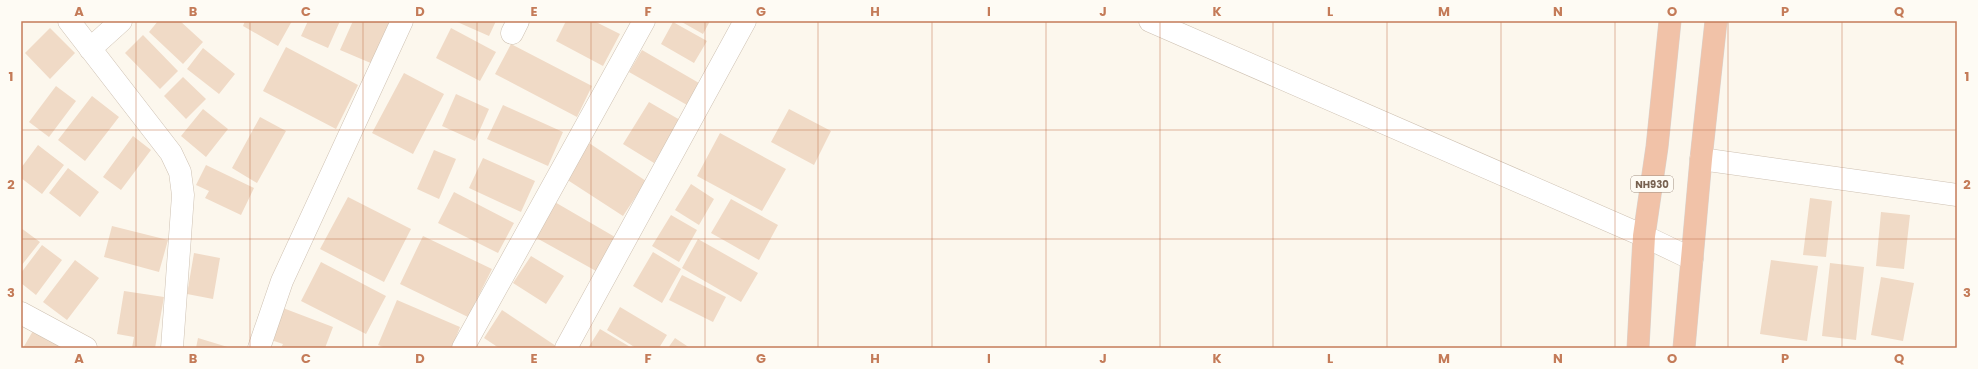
<svg xmlns="http://www.w3.org/2000/svg" width="1978" height="369" font-family="Poppins,sans-serif">
	<style>
		.building { fill: #f0dac6 }
		.lines { fill: none; stroke-linecap: round; stroke-linejoin: round }
		.minor-casing { stroke: #cec1b2; stroke-width: 23 }
		.highway-casing { stroke: #d9d3ce; stroke-width: 23 }
		.minor { stroke: #fff; stroke-width: 22 }
		.highway { stroke: #f1c2a8; stroke-width: 22 }
		.grid { fill: none; stroke: #c47b58; stroke-width: 1; stroke-opacity: 0.55 }
		.labels { text-anchor: middle; stroke-width: 4; stroke-linejoin: round; paint-order: stroke }
		.shield { fill: #fefbf4; stroke: #a08f81; stroke-width: 1 }
		.shield-label { font-size: 10px; font-weight: bold; fill: #776150 }
		.neatline { fill: none; stroke: #c47b58; stroke-width: 1.5 }
		.grid-label { font-size: 13px; text-anchor: middle; font-weight: bold; fill: #c47b58 }
	</style>
	<rect width="100%" height="100%" fill="#fcf7ed"/>
	<!-- building -->
	<path class="building" d="M158,21H180L203,42L183,64L149,32Z
		M245,21H292L278,46L243,26Z
		M308,21H340L328,48L301,36Z
		M353,21L392,22L373,64L340,50Z
		M455,21H496L489,36Z
		M566,21H594L620,34L603,66L556,41Z
		M680,21H710L703,34Z
		M673,22L707,41L694,63L661,44Z
		M50,28L75,53L50,79L25,53Z
		M451,28L496,52L480,81L436,58Z
		M143,35L178,71L160,89L125,53Z
		M511,44L592,86L577,117L495,74Z
		M286,47L358,85L336,129L263,91Z
		M203,48L235,74L219,94L187,69Z
		M642,50L699,83L687,105L629,72Z
		M404,73L444,94L413,154L372,133Z
		M183,77L206,99L186,119L164,96Z
		M56,86L76,101L49,137L29,122Z
		M456,94L489,109L475,141L442,126Z
		M92,96L119,117L85,161L58,140Z
		M649,102L680,120L654,163L623,144Z
		M503,105L563,132L548,166L487,139Z
		M203,109L228,129L206,157L181,136Z
		M789,109L831,131L814,165L771,142Z
		M260,117L286,131L257,183L232,168Z
		M720,133L786,169L762,211L697,176Z
		M133,136L151,150L121,190L103,177Z
		M589,143L646,181L623,216L566,179Z
		M38,145L64,165L42,194L21,178V168Z
		M434,150L456,159L439,199L417,189Z
		M483,158L535,181L521,212L469,188Z
		M206,165L254,188L241,215L205,198L209,191L196,185Z
		M68,168L99,192L80,217L49,193Z
		M691,184L714,199L699,225L675,210Z
		M454,192L514,223L498,253L438,223Z
		M348,197L411,229L384,282L320,249Z
		M1810,198L1832,201L1826,257L1803,255Z
		M731,199L778,225L759,260L711,233Z
		M553,201L615,237L596,271L533,236Z
		M1881,212L1910,215L1904,269L1876,266Z
		M671,215L697,230L679,262L652,246Z
		M112,226L168,240L159,272L104,257Z
		M21,228L40,242L21,266Z
		M423,236L492,269L468,317L400,284Z
		M698,239L758,273L741,302L682,268Z
		M42,245L62,260L36,295L21,283V273Z
		M653,252L681,269L662,303L633,286Z
		M194,253L220,258L213,299L187,294Z
		M531,256L564,276L546,304L513,283Z
		M75,260L99,278L67,320L43,302Z
		M1771,260L1818,266L1807,341L1760,334Z
		M321,262L386,296L366,334L301,301Z
		M1830,263L1864,267L1856,340L1822,336Z
		M682,275L726,297L713,322L669,300Z
		M1881,277L1914,283L1903,341L1871,335Z
		M124,291L164,297L155,348H132L134,337L117,334Z
		M397,300L460,327L452,348H386L378,345Z
		M620,307L667,335L659,348H636L607,330Z
		M283,308L333,327L325,348H281L283,344L271,340Z
		M502,310L556,346L555,348H499L484,338Z
		M37,324L64,348H23Z
		M600,329L632,348H588Z
		M198,338L231,348H196Z
		M675,338L690,348H668Z"/>
	<g class="lines">
		<!-- minor casing -->
		<g class="minor-casing">
			<path id="minor" d="M69,21L171,153L180,172L183,195L172,348
				M1150,21L1644,236L1692,259
				M512,33L518,21
				M90,49L121,21
				M1701,159L1957,195
				M21,313L86,348
				M259,348L282,281L402,21
				M463,348L644,21
				M566,348L745,21"/>
		</g>
		<!-- highway casing -->
		<g class="highway-casing">
			<path id="highway" d="M1638,348L1644,236L1657,147L1670,21
				M1684,348L1701,159L1716,21"/>
		</g>
		<!-- minor -->
		<use href="#minor" class="minor"/>
		<!-- highway -->
		<use href="#highway" class="highway"/>
	</g>
	<!-- grid -->
	<path class="grid" d="M136,21V348M250,21V348M363,21V348M477,21V348M591,21V348M705,21V348M818,21V348M932,21V348M1046,21V348M1160,21V348M1273,21V348M1387,21V348M1501,21V348M1615,21V348M1728,21V348M1842,21V348M21,130H1957M21,239H1957"/>
	<g class="labels">
		<!-- shield labels -->
		<rect class="shield" x="1631" y="176" width="42" height="16" rx="3"/>
		<g class="shield-label">
			<text x="1652" y="188">NH930</text>
		</g>
	</g>
	<!-- border -->
	<rect width="1978" height="369" fill="none" stroke="#fefbf4" stroke-width="44"/>
	<rect x="22" y="22" width="1934" height="325" class="neatline"/>
	<g class="grid-label">
		<text x="79" y="16">A</text>
		<text x="193" y="16">B</text>
		<text x="306" y="16">C</text>
		<text x="420" y="16">D</text>
		<text x="534" y="16">E</text>
		<text x="648" y="16">F</text>
		<text x="761" y="16">G</text>
		<text x="875" y="16">H</text>
		<text x="989" y="16">I</text>
		<text x="1103" y="16">J</text>
		<text x="1217" y="16">K</text>
		<text x="1330" y="16">L</text>
		<text x="1444" y="16">M</text>
		<text x="1558" y="16">N</text>
		<text x="1672" y="16">O</text>
		<text x="1785" y="16">P</text>
		<text x="1899" y="16">Q</text>
		<text x="11" y="81">1</text>
		<text x="1967" y="81">1</text>
		<text x="11" y="189">2</text>
		<text x="1967" y="189">2</text>
		<text x="11" y="297">3</text>
		<text x="1967" y="297">3</text>
		<text x="79" y="363">A</text>
		<text x="193" y="363">B</text>
		<text x="306" y="363">C</text>
		<text x="420" y="363">D</text>
		<text x="534" y="363">E</text>
		<text x="648" y="363">F</text>
		<text x="761" y="363">G</text>
		<text x="875" y="363">H</text>
		<text x="989" y="363">I</text>
		<text x="1103" y="363">J</text>
		<text x="1217" y="363">K</text>
		<text x="1330" y="363">L</text>
		<text x="1444" y="363">M</text>
		<text x="1558" y="363">N</text>
		<text x="1672" y="363">O</text>
		<text x="1785" y="363">P</text>
		<text x="1899" y="363">Q</text>
	</g>
</svg>
